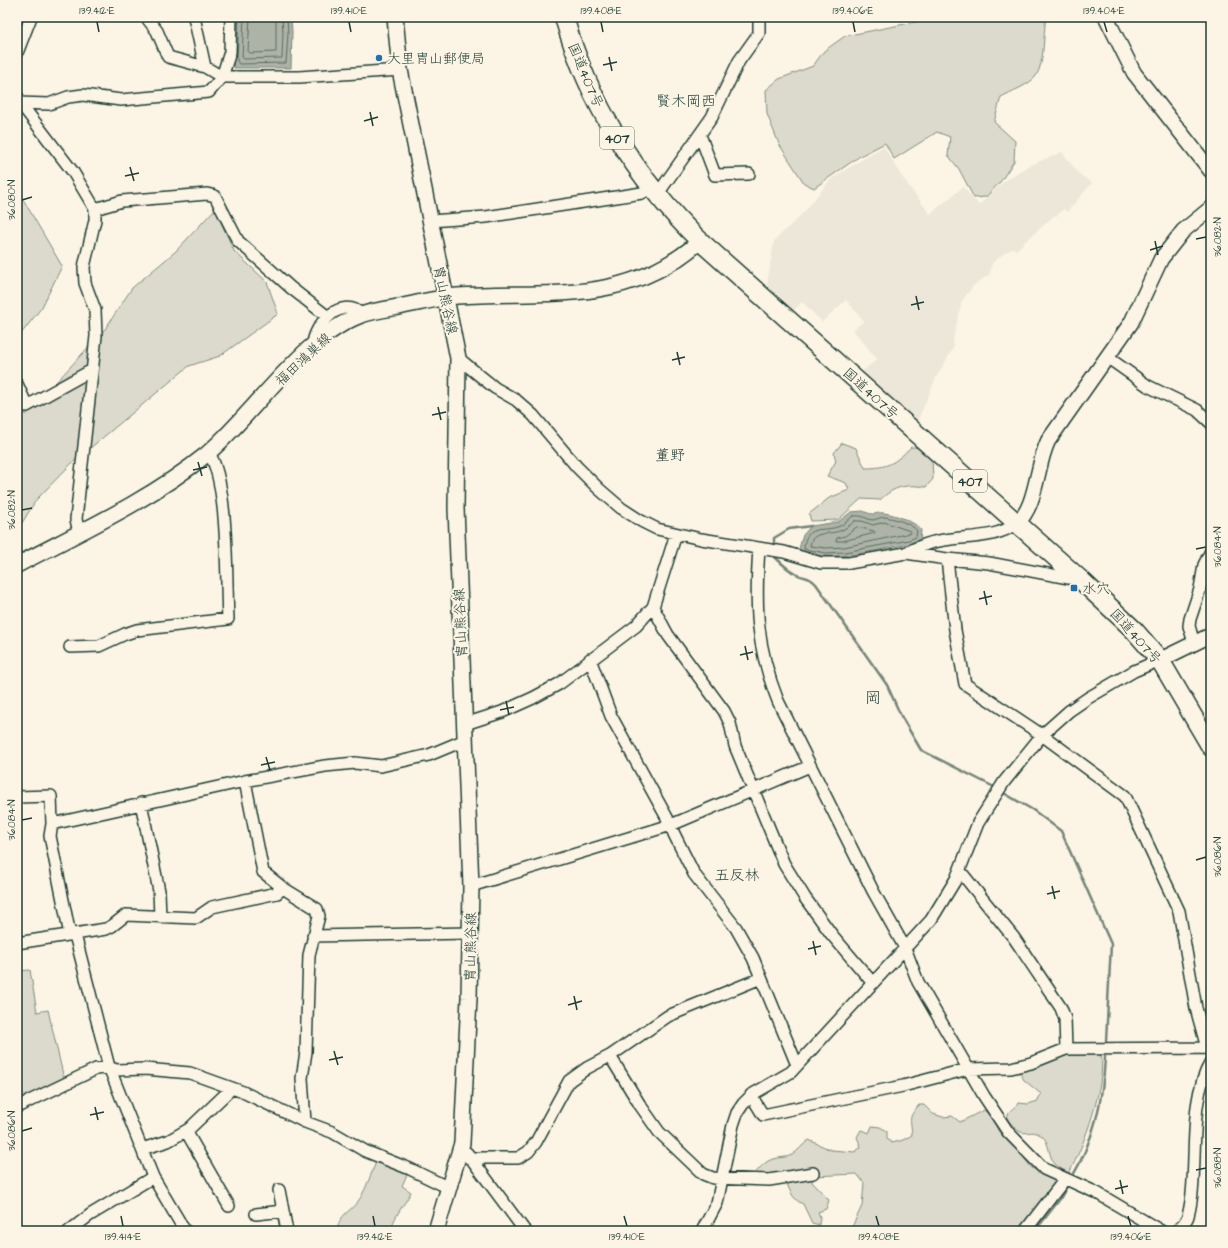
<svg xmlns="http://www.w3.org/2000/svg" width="1228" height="1248" font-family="'Architects Daughter','Klee One',sans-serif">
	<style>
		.built { fill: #ece7d8 }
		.green { fill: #dcdacc; stroke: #7e8c80 }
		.water { fill: #aeb3a7; stroke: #758479 }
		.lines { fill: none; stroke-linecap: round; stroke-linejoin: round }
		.shore { stroke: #586c62; stroke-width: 1 }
		.stream { stroke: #758479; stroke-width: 2.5 }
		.minor-casing { stroke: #1f3d34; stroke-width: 14 }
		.tertiary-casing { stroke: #1f3d34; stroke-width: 17 }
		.secondary-casing { stroke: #1f3d34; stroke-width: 18 }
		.trunk-casing { stroke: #1f3d34; stroke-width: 21 }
		.minor { stroke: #fcf5e5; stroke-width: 11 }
		.tertiary { stroke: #fcf5e5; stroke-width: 14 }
		.secondary { stroke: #fcf5e5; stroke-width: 15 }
		.trunk { stroke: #fcf5e5; stroke-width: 18 }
		.ticks { fill: none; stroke: #1f3d34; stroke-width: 1.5 }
		.poi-dot { fill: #1f6fb2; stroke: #fcf5e5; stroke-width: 1.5 }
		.labels { text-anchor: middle; stroke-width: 4; stroke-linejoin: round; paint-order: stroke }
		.shield { fill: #fcf5e5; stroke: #617469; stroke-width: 1 }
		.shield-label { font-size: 13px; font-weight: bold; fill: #1f3d34 }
		.poi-label { font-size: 14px; fill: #1f3d34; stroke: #fcf5e5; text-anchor: start }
		.street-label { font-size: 14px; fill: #1f3d34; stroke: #fcf5e5 }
		.neighbourhood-label { font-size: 15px; fill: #1f3d34; stroke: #fcf5e5 }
		.quarter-label { font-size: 16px; fill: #1f3d34; stroke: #fcf5e5 }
		.neatline { fill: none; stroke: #1f3d34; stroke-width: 1.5 }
		.ticks-label { font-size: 10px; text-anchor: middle; fill: #1f3d34 }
	</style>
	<rect width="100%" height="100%" fill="#fcf5e5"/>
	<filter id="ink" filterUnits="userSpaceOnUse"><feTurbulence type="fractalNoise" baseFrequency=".025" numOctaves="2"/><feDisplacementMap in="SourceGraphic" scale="8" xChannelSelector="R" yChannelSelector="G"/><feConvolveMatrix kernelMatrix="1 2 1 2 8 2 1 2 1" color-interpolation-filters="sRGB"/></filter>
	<g filter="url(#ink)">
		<!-- built -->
		<path class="built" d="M884,146L900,174L930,214L963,187L979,205L1002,183L1026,167L1062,152L1079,174L1092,183L1067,212L1063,209L1057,216L1055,215L1016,250L1014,248L1006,252L992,263L990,274L973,286L962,301L953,340L954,347L937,376L917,422L861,373L877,359L853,330L864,321L846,300L822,322L802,302L794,310L767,285L774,241L805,211L831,179Z"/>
		<!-- green -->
		<path class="green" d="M940,17H1046C1043,34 1045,62 1036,76C1031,84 1010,92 1001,97L994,122L1015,141L1014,161L1001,181L986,197L974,198L959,169L948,155L950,137L937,132L894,159L885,143L860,156L814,188L804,183L779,144L767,114L766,90L779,79L813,66L824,51L845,36Z
			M17,189L62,266L42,307L17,339Z
			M215,209L234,251L267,282L278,314L220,356L189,366L71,464L36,500L22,523L17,524V398L26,415L105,329L132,288L176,251Z
			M842,443L856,448L865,468C888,468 895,463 911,447C921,447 925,452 932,459L933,479L926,487C907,484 894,486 880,500L861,499L838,520L811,521L809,514L829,498L849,490L846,483L827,476L836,461L834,453Z
			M30,970L37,1012L48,1010L64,1079L28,1098L18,1088L17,971Z
			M1069,1053L1101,1054C1106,1085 1084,1146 1069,1173C1065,1171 1059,1168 1056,1165C1048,1158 1050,1143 1043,1137C1028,1124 1025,1145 1007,1118L1009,1112L1019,1103L1028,1104L1038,1101L1041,1094L1024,1080L1019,1072C1027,1068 1034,1068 1041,1065C1051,1062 1059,1056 1069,1053Z
			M919,1105H924L933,1114L943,1117L952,1116L960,1122L984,1110L991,1117L999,1132L1019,1152L1032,1168L1057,1182L1039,1202L1021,1227L966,1231H850L862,1206L864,1183L857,1174L813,1176L812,1182L829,1200L826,1209L818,1212L820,1217L819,1225L812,1223L803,1204C791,1199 789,1188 784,1176L754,1174C760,1168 766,1160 774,1159C780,1157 786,1158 792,1155C798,1151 803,1144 809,1140L831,1150L855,1152L861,1147L857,1137L861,1130L869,1133L872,1126L880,1127L887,1131V1139L892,1143L903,1140L912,1135C911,1118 907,1119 919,1105Z
			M376,1162L383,1163L394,1169L408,1172L402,1186L411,1192C404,1206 394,1215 391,1231H337C338,1214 353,1211 361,1197C367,1186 371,1174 376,1162Z"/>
		<!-- water -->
		<path class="water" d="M235,17H291L292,32L291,68H234L233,62Z
			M863,511C876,517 874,512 884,513C894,514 916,522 921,530L920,541L910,544C873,550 835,563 798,552L803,535L811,526L838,522L851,512Z"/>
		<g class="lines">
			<!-- shore -->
			<path class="shore" d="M239,17L237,61L239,64L286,63L288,33L287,17
				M244,17L242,57L244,59L282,58L283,33L282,17
				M250,17L248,51L250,53L276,52V17
				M853,516C864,515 863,518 872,520C876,520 880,517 885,517C893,518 913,524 917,531L916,537L909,540L845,552L826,553L804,549C805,522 824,533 840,526C845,524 849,519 853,516Z
				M855,521H862L873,525L884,522L910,531L911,533L844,547L826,548L810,546C812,529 830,536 842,530C847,528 851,524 855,521Z
				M857,527L874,531L875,533L843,541H836L837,538L845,536Z"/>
			<!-- stream -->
			<path class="stream" d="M774,547V538L789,529L811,526
				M775,554V557C781,563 788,570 796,574C804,579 808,575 816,584L887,685L901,716L921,750L996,788
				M1002,792L1033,810L1061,831L1111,944L1106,1041
				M1071,1179C1094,1140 1103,1101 1105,1057
				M1035,1231L1060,1199L1069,1183"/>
			<!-- minor casing -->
			<g class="minor-casing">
				<path id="minor" d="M146,17L157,31L168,57L205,67L222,77H299L400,70
					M194,17L205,67
					M17,53L31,17
					M17,96L21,104L73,172L95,209V220L84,267L85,283L95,310L96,336L76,519L79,533
					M17,103L49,104L68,97L83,95L121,100L209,92L222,77L230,52L231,17
					M700,135L715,175L749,174
					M657,195L712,117L739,61L759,33V17
					M95,209L122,201L207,194L215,196L238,241L291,288L328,317
					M430,221L486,217L642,193L651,188
					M313,346C313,324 343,295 362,315
					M1107,357L1148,386L1197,410L1211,423
					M458,358L495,388L516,400L533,415L577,467L599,489L621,508L641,521L657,529L701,539L784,552L821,563H849L906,553L947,559L989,563L1079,580
					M17,384L27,406
					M17,406H27L92,370
					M759,548C755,606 756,646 778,701L873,891L905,948L918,982L984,1096L1008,1132L1044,1169L1097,1193L1161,1231
					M906,553C919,546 931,542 944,540C969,536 996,539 1017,523
					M947,559L955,630L965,684L1042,735L1125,796L1179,911L1196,1008L1207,1048L1211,1051
					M653,607L668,635L724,711L730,723L735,746L784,864L805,898L832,935L872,982
					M1194,643L1189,626L1190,619L1200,589L1204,565L1211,551
					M70,647L99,646L125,634L137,630L228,619C226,582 229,479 208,452
					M590,659L611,716L671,825L674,834L694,874L736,928L753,958L797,1065
					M465,724L502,712L533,698L559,684L636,626L653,607L676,534
					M245,781L263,872L283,888L317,909L319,916L309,955L306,1052L302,1078L305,1122
					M17,797L51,796L52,824L50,836L70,935
					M141,803L159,891L160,917
					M52,824L245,781L325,766L355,763L381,766L429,755L465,740
					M960,871L1014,938L1061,1008L1065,1019L1066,1049
					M471,886L671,825L810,766
					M313,936L470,933
					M17,943L106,929L112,926L126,915L196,918L212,907L277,893L283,888
					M610,1056L640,1105L659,1132L703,1174L713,1178L769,1180L813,1173
					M751,1095L763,1115L903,1086L968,1069L1011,1068L1031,1063L1066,1049L1207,1048
					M17,1107L96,1069L109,1067L116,1070L145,1069L190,1073L243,1092L305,1122L332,1132L365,1151L410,1169L449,1188
					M186,1131L229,1206
					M142,1149L168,1141L189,1129L232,1088
					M467,1153L525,1231
					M469,1158H518L528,1152L536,1142L569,1081L587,1068L610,1056L668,1016L761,978
					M153,1177L185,1231
					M279,1190L287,1231
					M256,1214L283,1211
					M69,1231L90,1215L153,1177L109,1067L75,935
					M702,1231L717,1203L733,1125L737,1113L743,1104L753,1094L791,1072L931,920L956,879L978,823L1004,782L1042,735L1069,711L1088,698L1134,671L1160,660
					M1025,1231L1065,1179
					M1178,1231C1181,1226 1187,1221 1188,1216C1200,1171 1186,1103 1211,1062"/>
			</g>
			<!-- tertiary casing -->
			<g class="tertiary-casing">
				<path id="tertiary" d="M1106,17L1134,73L1211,171
					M1017,523C1037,506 1036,466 1048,441L1131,323L1161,259L1183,231L1211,208
					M1160,660L1211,635"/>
			</g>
			<!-- secondary casing -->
			<g class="secondary-casing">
				<path id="secondary" d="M395,17L400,70L458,358L456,508L471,886L469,998L462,1143L436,1231
					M17,565C82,531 150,500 207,454C255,413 302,337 361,315C373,311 387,309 399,307C418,303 438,298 457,296C547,290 626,307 700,241"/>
			</g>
			<!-- trunk casing -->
			<g class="trunk-casing">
				<path id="trunk" d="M564,17C588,102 637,180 700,241L1082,581L1133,629L1160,660L1211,747"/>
			</g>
			<!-- minor -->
			<use href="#minor" class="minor"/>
			<!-- tertiary -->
			<use href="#tertiary" class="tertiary"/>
			<!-- secondary -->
			<use href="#secondary" class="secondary"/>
			<!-- trunk -->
			<use href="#trunk" class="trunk"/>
		</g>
	</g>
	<!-- ticks -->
	<path class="ticks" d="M97,22L99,32M349,22L351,32M601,22L603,32M853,22L855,32M1104,22L1107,32M609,57L612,71M603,65L617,62M370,112L373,126M364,121L378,117M130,167L134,181M125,176L139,173M22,200L32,197M1196,239L1206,237M1155,241L1158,255M1150,250L1163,246M916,296L919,310M911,305L924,302M677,352L680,365M672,360L685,357M438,407L441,420M432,415L446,412M198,462L202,476M193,470L207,467M22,510L32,508M1196,549L1206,547M984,591L987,605M979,599L992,596M745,646L748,660M740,655L753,652M506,701L509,715M500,710L514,707M266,757L270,770M261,765L275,762M22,820L32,818M1196,860L1206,857M1052,886L1055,899M1047,894L1060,891M813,941L816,955M808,949L821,946M574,996L577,1010M568,1005L582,1001M334,1051L338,1065M329,1060L343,1057M95,1107L98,1120M90,1115L104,1112M22,1131L32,1128M1196,1170L1206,1168M1120,1180L1123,1194M1115,1189L1128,1186M121,1216L123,1226M373,1216L375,1226M624,1216L627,1226M876,1216L879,1226M1128,1216L1131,1226"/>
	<!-- markers -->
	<g class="poi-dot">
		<circle cx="379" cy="58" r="4"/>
		<rect x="1070" y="584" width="8" height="8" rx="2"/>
	</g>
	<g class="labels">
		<!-- shield labels -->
		<g class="shield">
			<rect x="600" y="127" width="34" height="22" rx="3"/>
			<rect x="953" y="470" width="34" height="22" rx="3"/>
		</g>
		<g class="shield-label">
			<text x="617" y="143">407</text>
			<text x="970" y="486">407</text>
		</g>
		<!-- poi labels -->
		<g class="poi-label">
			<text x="387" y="63">大里冑山郵便局</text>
			<text x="1082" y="593">水穴</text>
		</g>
		<!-- street labels -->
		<g class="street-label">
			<text transform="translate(586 75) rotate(67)" y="5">国道407号</text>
			<text transform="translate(446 300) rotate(78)" y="5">胄山熊谷線</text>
			<text transform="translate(303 359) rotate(-43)" y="5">福田鴻巣線</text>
			<text transform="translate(871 393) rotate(42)" y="5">国道407号</text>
			<text transform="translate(460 623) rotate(-93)" y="5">胄山熊谷線</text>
			<text transform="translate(1136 636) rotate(48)" y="5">国道407号</text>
			<text transform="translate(470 947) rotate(-89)" y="5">胄山熊谷線</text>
		</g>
		<!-- neighbourhood labels -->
		<g class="neighbourhood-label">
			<text x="686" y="106">賢木岡西</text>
			<text x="670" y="460">董野</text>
			<text x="737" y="880">五反林</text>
		</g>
		<!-- quarter labels -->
		<g class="quarter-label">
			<text x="873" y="703">岡</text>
		</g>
	</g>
	<!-- margin -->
	<rect width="1228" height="1248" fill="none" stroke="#fcf5e5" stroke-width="44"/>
	<rect x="22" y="22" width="1184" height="1204" class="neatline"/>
	<g class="ticks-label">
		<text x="97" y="14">139.412°E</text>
		<text x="349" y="14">139.410°E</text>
		<text x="601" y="14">139.408°E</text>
		<text x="853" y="14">139.406°E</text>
		<text x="1104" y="14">139.404°E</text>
		<text transform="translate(11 200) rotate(-90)" y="4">36.080°N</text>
		<text transform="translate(1217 237) rotate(-90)" y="4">36.082°N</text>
		<text transform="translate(11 510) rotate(-90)" y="4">36.082°N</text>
		<text transform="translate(1217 547) rotate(-90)" y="4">36.084°N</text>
		<text transform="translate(11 820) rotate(-90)" y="4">36.084°N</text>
		<text transform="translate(1217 857) rotate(-90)" y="4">36.086°N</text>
		<text transform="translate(11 1131) rotate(-90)" y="4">36.086°N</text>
		<text transform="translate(1217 1168) rotate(-90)" y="4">36.088°N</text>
		<text x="123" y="1240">139.414°E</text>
		<text x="375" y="1240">139.412°E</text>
		<text x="627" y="1240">139.410°E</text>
		<text x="879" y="1240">139.408°E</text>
		<text x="1131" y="1240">139.406°E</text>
	</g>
</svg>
